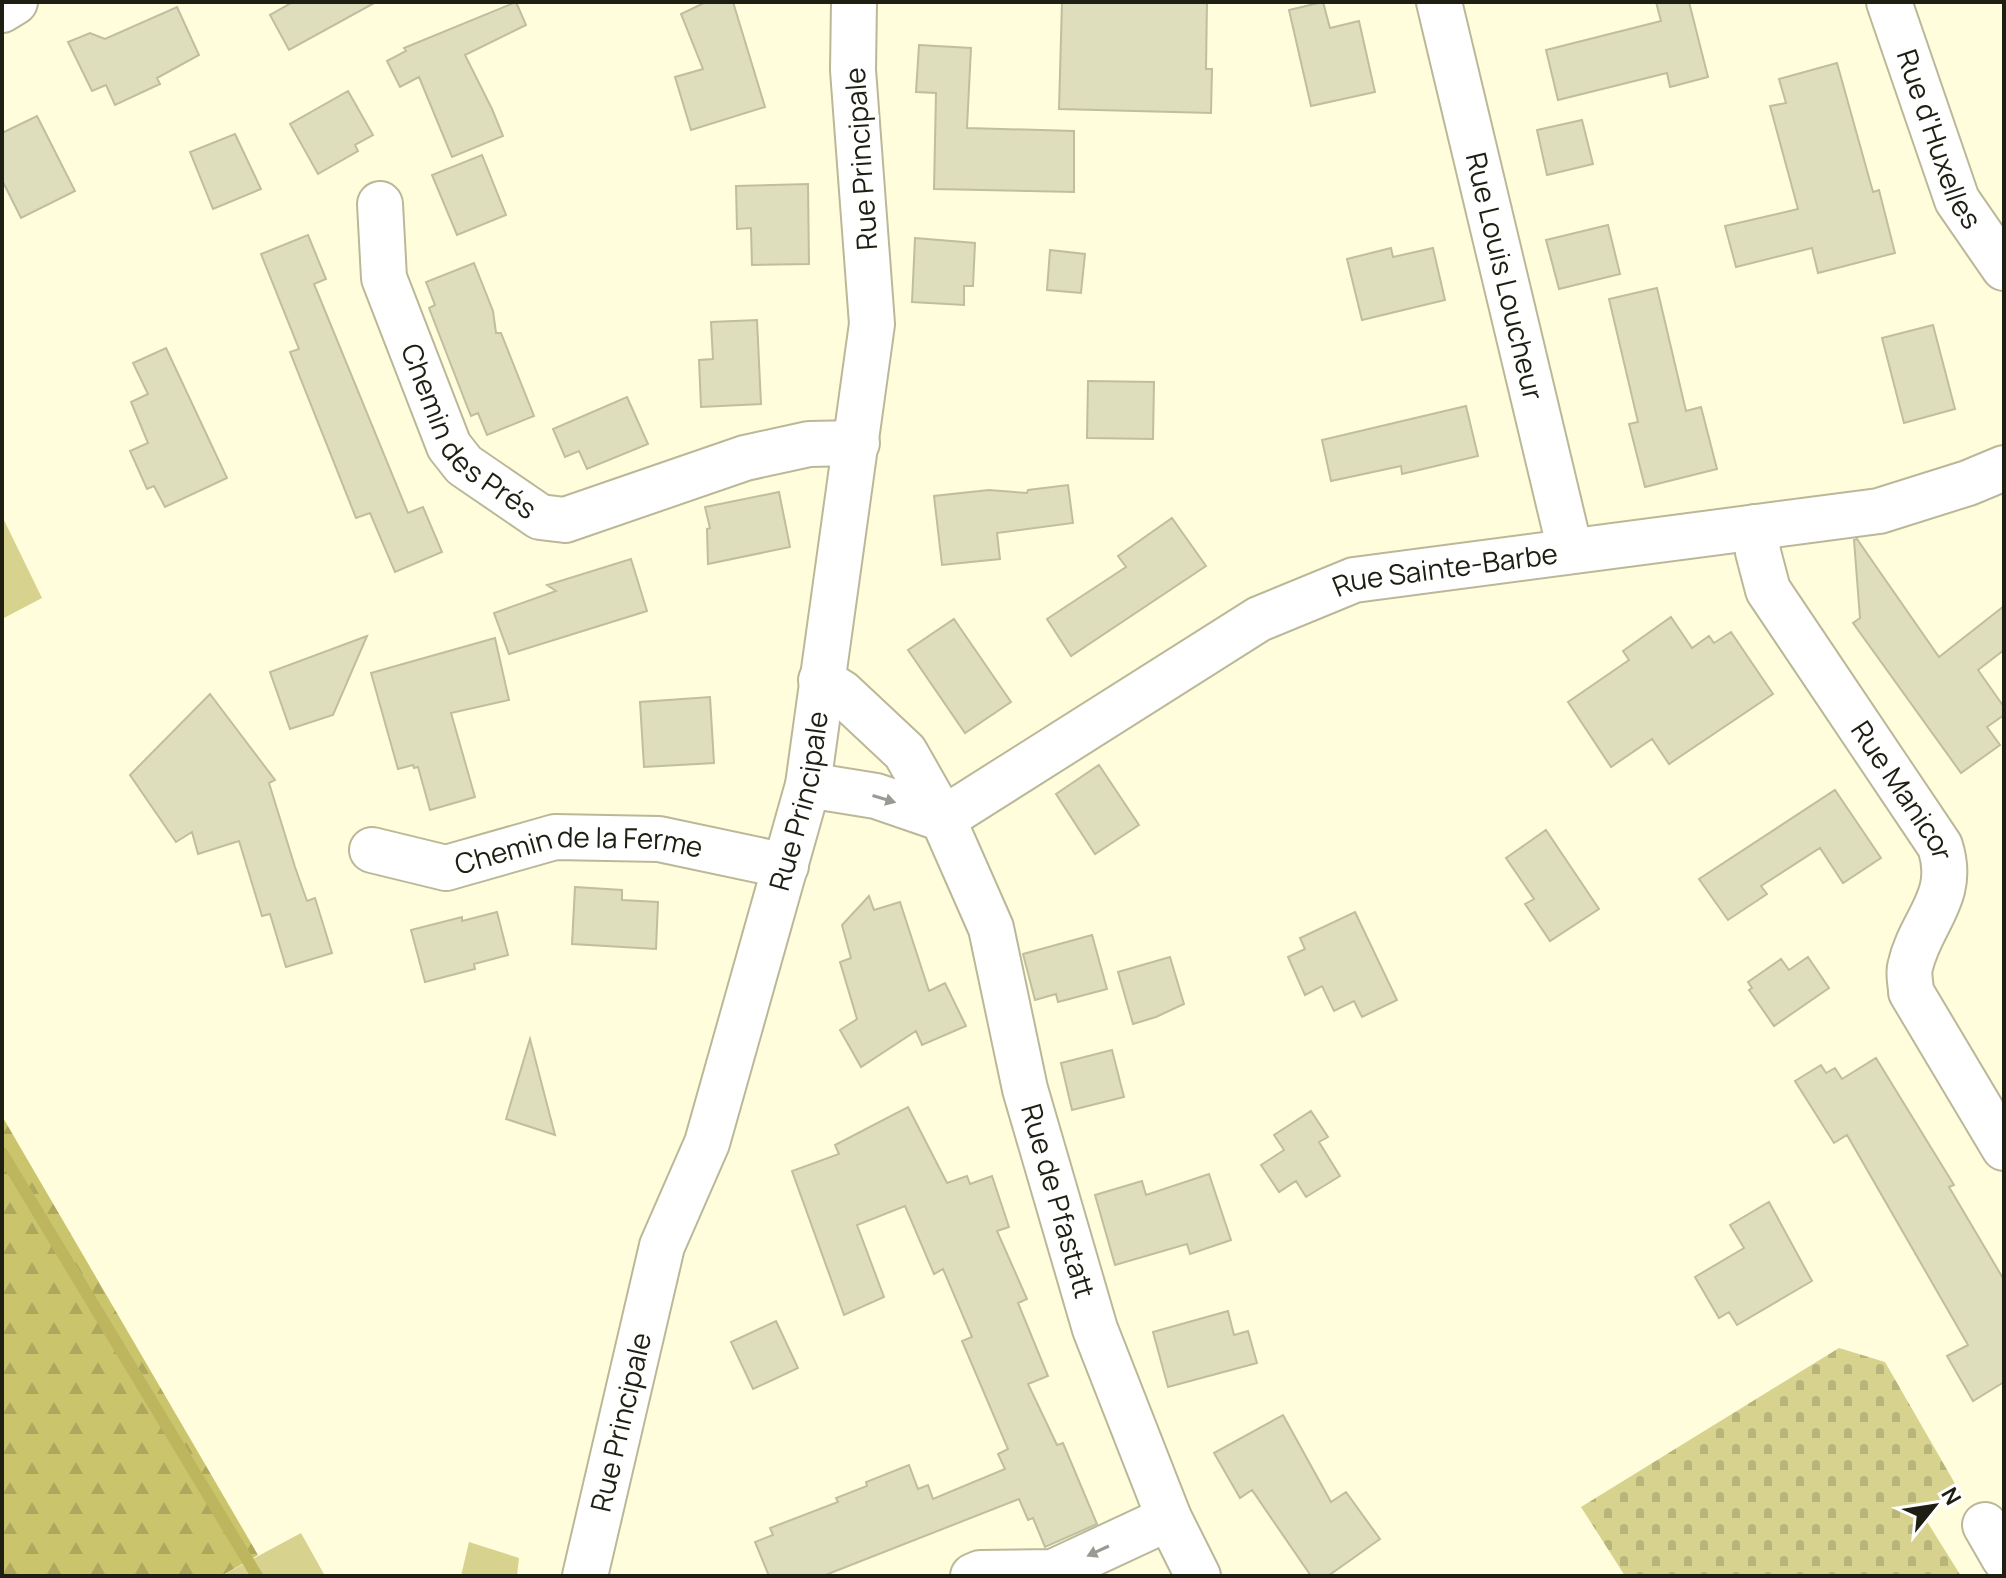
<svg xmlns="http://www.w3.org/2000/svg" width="2006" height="1578" font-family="Manrope,sans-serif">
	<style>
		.green { fill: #d7d38f }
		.forest { fill: url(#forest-firs) }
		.cemetery { fill: url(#cemetery-stones) }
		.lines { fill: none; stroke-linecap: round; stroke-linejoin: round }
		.stream { stroke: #bdb65f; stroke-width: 12 }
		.building { fill: #deddbc; stroke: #bfbe9e; stroke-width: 2 }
		.minor-casing { stroke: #bab898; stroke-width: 48 }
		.secondary-casing { stroke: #bab898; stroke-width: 48 }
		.minor { stroke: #fff; stroke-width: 44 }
		.secondary { stroke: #fff; stroke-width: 44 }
		.oneway { fill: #9a9a94 }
		.labels { text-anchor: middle; stroke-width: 8; stroke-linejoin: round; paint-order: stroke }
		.street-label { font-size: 28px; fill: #1f1e12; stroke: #fff }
	</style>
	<defs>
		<pattern id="forest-firs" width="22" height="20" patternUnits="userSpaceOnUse" patternTransform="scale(2)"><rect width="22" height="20" fill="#cac46d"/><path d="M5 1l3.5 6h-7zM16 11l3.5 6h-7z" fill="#ada85d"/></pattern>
		<pattern id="cemetery-stones" width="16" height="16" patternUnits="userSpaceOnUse" patternTransform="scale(2)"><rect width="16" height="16" fill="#d7d38f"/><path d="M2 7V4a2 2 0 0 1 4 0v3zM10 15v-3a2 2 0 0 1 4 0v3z" fill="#b8b57a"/></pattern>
	</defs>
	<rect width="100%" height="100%" fill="#fffddc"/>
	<!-- green -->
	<path class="green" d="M2,516L42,598L2,619Z
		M301,1533L325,1576H221Z
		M469,1542L519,1558L517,1576H461Z"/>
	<!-- forest -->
	<path class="forest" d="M2,1116L258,1555L221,1576H2Z"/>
	<!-- cemetery -->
	<path class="cemetery" d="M1839,1348L1885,1362L1961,1494L1921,1512L1961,1576H1625L1581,1507Z"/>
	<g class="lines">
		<!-- stream -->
		<path class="stream" d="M2,1153L257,1576"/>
	</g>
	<!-- building -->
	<path class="building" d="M293,2H376L289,50L270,15Z
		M516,2L526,25L465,55L492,109L503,136L452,157L419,77L400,87L387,61L406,51L404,48Z
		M706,2H733L765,107L691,130L675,77L703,69L681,14Z
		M1062,2H1207L1206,69H1212L1211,113L1059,109Z
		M1323,2L1330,28L1359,21L1375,92L1311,106L1289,10Z
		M1656,2H1689L1708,77L1670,87L1667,73L1558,100L1546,50L1661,21Z
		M177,7L199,55L157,78L160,84L115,105L106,85L92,91L68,42L90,33L105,39Z
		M919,45L971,48L967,128L1074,131V192L934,189L936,93L916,92Z
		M1837,63L1873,192L1879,190L1895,253L1818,273L1812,248L1736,267L1725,226L1798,209L1770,106L1786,103L1779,79Z
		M348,91L373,135L355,145L358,151L318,174L290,124Z
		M37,116L75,191L21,218L2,180V133Z
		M1582,120L1593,164L1547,175L1537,130Z
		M235,134L261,189L213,209L190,152Z
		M482,155L506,215L457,235L432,175Z
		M808,184L809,264L752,265L751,228L737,229L736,186Z
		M1608,225L1620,274L1559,289L1546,240Z
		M308,235L326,279L314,284L408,513L423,507L442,552L395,572L370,513L356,518L290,352L299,349L261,254Z
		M915,238L975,243L973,286H964V305L912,302Z
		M1391,248L1393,257L1433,248L1445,300L1362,320L1347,259Z
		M1050,250L1085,254L1081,293L1047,290Z
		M474,263L493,311L496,333H501L534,416L487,435L478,413L471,416L465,401L429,308L435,305L426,282Z
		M1657,288L1686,411L1701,407L1717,469L1645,487L1629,424L1638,422L1609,299Z
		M757,320L761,404L701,407L699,360L713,359L711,322Z
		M1933,325L1955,409L1904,423L1882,338Z
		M166,348L227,478L165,507L154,486L147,489L130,451L148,443L131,402L148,394L133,363Z
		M1088,381L1154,382L1153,439L1087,438Z
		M627,397L648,444L587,469L579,451L565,457L553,429Z
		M1466,406L1478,456L1402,474L1401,466L1331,481L1322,440Z
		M1068,485L1073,523L997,533L1000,559L942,565L934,496L989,490L1027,493L1028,490Z
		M779,492L790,547L708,564L707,529L710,528L705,507Z
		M1172,518L1206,566L1071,656L1047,619L1126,567L1118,556Z
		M1857,539L1939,657L2004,606V650L1978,670L2004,707V715L1987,727L2000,745L1961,773L1853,623L1860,618L1854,540Z
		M631,559L647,611L509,654L494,613L556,591L547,585Z
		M1671,617L1692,648L1709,636L1714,643L1731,632L1773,694L1669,764L1652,739L1611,767L1568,702L1629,660L1623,651Z
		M954,619L1011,702L965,733L908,650Z
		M367,636L333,715L290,729L270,672Z
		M495,638L509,700L451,713L475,797L430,810L418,767L414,768L413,765L398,769L371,673Z
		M210,694L275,780L269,783L295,867L307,901L315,898L332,953L286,967L270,914L262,916L239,841L198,854L192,832L176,842L130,775Z
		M710,697L714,763L644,767L640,702Z
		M1099,765L1139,825L1095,854L1056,794Z
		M1835,790L1881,858L1843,883L1820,848L1761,886L1767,894L1728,920L1699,879Z
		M1546,830L1599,909L1550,941L1525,904L1534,899L1506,858Z
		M575,887L622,890V900L658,902L656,949L572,944Z
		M869,896L874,910L900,902L929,991L945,983L966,1026L922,1045L916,1031L861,1067L840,1030L857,1019L840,962L851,958L842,925Z
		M497,912L508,955L474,964L475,969L425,982L411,930L462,917V921Z
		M1355,912L1397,1000L1362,1017L1354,1001L1334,1011L1322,986L1305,995L1288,957L1305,949L1300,938Z
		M1092,935L1107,989L1058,1002L1056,994L1035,1000L1023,954Z
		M1170,957L1184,1004L1156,1017L1133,1024L1118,972Z
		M1808,957L1829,988L1774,1026L1749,990L1752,988L1748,982L1781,959L1789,970Z
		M530,1039L555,1135L506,1119Z
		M1112,1050L1124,1097L1072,1110L1061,1063Z
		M1876,1058L1954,1185L1949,1187L2004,1280V1382L1973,1401L1947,1356L1968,1345L1847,1135L1834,1143L1795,1081L1821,1065L1826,1073L1835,1068L1842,1079Z
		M908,1107L947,1183L967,1176L970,1184L992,1176L1009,1227L997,1231L1027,1299L1018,1303L1048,1376L1028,1384L1057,1445L1063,1443L1097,1524L1045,1547L1033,1518L1028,1520L1019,1499L823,1576H769L755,1542L773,1535L770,1528L838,1502L836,1498L867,1486L866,1482L909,1465L918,1489L928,1485L933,1499L1005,1469L998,1454L1008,1449L962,1341L972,1337L943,1269L934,1274L905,1206L857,1225L884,1297L844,1315L792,1171L839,1154L835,1145Z
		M1311,1111L1328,1137L1319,1142L1340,1176L1306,1197L1296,1181L1279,1192L1261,1165L1284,1150L1274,1135Z
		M1209,1174L1231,1240L1190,1254L1187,1244L1115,1265L1095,1195L1142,1181L1146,1195Z
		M1769,1202L1812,1281L1737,1325L1729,1312L1719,1318L1695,1277L1744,1248L1730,1225Z
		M1228,1311L1234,1335L1248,1331L1257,1363L1168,1387L1153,1332Z
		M776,1321L798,1368L753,1389L731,1342Z
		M1283,1415L1331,1502L1346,1492L1380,1539L1328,1576H1311L1252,1490L1240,1498L1214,1453Z"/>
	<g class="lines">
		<!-- minor casing -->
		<g class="minor-casing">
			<g id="minor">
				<path id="s1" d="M1439,2L1570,550"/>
				<path id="s2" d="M1889,2L1957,200L2004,268"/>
				<path d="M2,10L15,2"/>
				<path id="s3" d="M380,204L384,278L449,446L464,465L540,517L565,520L745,458L809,444L857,443"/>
				<path id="s4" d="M1756,527L1758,552L1768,590L1940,846C1957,898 1920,921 1910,967C1908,974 1911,984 1911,992L2004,1148"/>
				<path d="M808,785L876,796L943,819L905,752L842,693L821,680"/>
				<path id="s5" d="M372,850L446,868L555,837L659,839L786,866"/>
				<path d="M1985,1525L2004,1558"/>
				<path d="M973,1576L980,1573L1053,1572L1169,1518"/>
				<path id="s6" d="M1198,1576L1169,1518L1095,1329L1025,1089L991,928L943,819L1259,619L1354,580L1879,511L1968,483L2004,468"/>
			</g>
		</g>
		<!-- secondary casing -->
		<g class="secondary-casing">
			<g id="secondary">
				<path id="s7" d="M585,1576L662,1246L707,1143L808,785L872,324L853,70L854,2"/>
			</g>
		</g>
		<!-- minor -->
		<use href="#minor" class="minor"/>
		<!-- secondary -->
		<use href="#secondary" class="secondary"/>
	</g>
	<!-- one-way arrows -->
	<defs><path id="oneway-solid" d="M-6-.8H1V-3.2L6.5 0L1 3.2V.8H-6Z" transform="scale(2)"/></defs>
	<g class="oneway">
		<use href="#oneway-solid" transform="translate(884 799) rotate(17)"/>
		<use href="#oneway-solid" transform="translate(1098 1551) rotate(155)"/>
	</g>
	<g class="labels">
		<!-- street labels -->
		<g class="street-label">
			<text dy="10" stroke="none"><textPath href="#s2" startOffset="146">Rue d'Huxelles</textPath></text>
			<text transform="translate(861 159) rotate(-94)" y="10">Rue Principale</text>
			<text dy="10" stroke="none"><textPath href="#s1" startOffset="282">Rue Louis Loucheur</textPath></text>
			<text dy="10" stroke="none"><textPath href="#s3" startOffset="254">Chemin des Prés</textPath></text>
			<text dy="10" stroke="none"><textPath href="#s6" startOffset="1370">Rue Sainte-Barbe</textPath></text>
			<text dy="10" stroke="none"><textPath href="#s4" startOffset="306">Rue Manicor</textPath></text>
			<text dy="10" stroke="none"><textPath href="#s7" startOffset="806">Rue Principale</textPath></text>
			<text dy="10" stroke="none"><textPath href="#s5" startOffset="212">Chemin de la Ferme</textPath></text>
			<text transform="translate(1058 1201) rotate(74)" y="10">Rue de Pfastatt</text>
			<text dy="10" stroke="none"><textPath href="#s7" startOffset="158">Rue Principale</textPath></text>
		</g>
	</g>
	<!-- border -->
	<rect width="2006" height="1578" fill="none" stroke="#1f1e12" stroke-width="8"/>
	<!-- north arrow -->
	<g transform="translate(1934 1506) rotate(60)" stroke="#ffffff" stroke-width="6" paint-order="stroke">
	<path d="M0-6L14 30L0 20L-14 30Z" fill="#1f1e12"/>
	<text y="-12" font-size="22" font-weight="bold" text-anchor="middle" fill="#1f1e12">N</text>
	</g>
</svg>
